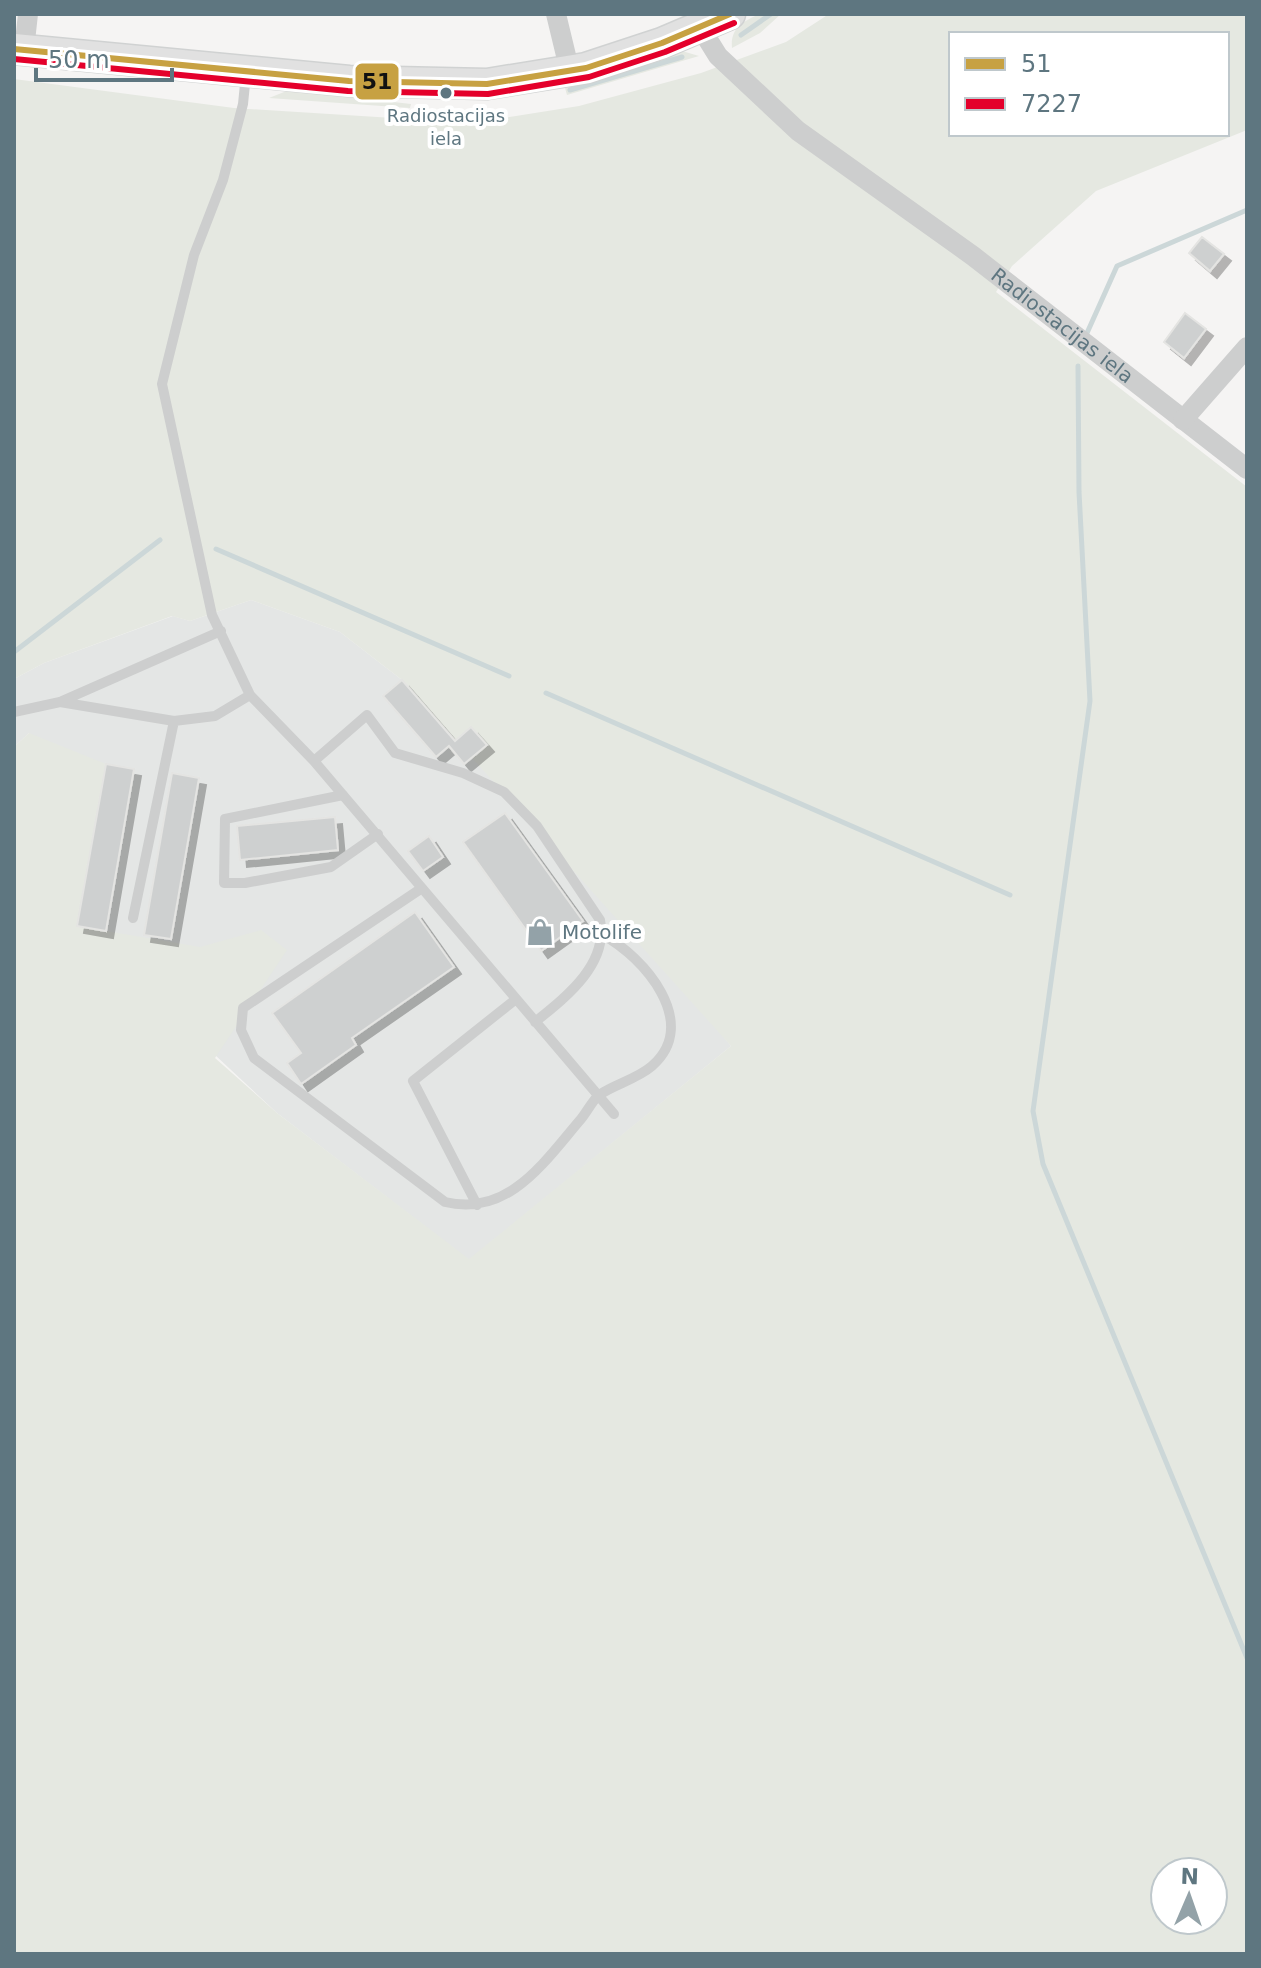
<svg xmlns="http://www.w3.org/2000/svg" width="1261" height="1968" font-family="'DejaVu Sans',sans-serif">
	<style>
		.built { fill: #e4e6e5 }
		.green { fill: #e5e8e1; fill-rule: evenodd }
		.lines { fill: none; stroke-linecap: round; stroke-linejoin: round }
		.stream { stroke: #ccd7d8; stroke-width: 5 }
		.building { fill: #ced0d0; stroke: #e4e4e2; stroke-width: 2; filter: url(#shadow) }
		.primary-casing { stroke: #d0d2d2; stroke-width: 33 }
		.lane { stroke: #cdcece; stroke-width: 10 }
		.street { stroke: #cdcece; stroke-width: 20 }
		.primary { stroke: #e1e1e1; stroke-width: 30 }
		.bus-1-casing { stroke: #fff; stroke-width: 12 }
		.bus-2-casing { stroke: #fff; stroke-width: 12 }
		.bus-1 { stroke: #c7a142; stroke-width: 6 }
		.bus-2 { stroke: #e4002b; stroke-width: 6 }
		.bus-dot { fill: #5e7680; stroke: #fff; stroke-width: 3 }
		.labels { text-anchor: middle; stroke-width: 8; stroke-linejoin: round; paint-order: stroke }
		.bus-label { font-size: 18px; fill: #5e7680; stroke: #fff }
		.street-label { font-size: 20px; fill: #5e7680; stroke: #fff }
		.poi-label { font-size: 20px; fill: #5e7680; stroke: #fff; text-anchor: start }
		.line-badge { stroke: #fff; stroke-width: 3 }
		.pale-badge-label { font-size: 22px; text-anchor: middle; font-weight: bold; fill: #111 }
	</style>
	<defs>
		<filter id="shadow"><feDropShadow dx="7" dy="7" stdDeviation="0" flood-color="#0004"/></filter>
	</defs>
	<rect width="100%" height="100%" fill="#f5f4f3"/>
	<!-- built -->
	<path class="built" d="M251,600L340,632L402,680L454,741L471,727L731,1046L469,1260L277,1113L77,926L29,733L14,747V679L44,663L173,616L190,621Z"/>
	<!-- green -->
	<path class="green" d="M759,14H781L760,33L732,48C730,28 743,22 759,14Z
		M829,14H1247V130L1096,191L1012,266L996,292L1247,487V1954H14V747L29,733L106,764L77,926L200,947L261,930L287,950L215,1058L277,1113L469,1259L731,1046L402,680L340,632L251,600L190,621L172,616L44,663L14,679V79L234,108L425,120L497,119L579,106L701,73L786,42ZM951,34H1227V134H951ZM1165,1872H1213V1920H1165Z
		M682,51L699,56L567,95L565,88Z
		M289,90L411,104L410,108L269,98Z"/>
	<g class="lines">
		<!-- stream -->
		<path class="stream" d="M741,35L771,14
			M570,90L682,57
			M1087,333L1117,266L1247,210
			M1078,366L1079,492L1090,701L1033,1111L1043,1164L1247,1658
			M216,549L509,676
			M14,652L160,540
			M546,693L1010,895"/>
	</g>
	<!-- building -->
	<path class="building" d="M1202,237L1224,254L1210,271L1189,253Z
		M1185,313L1206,329L1184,358L1164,342Z
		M402,680L455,741L471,727L487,745L464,764L449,746L436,757L383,696Z
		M106,764L134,769L106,931L77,926Z
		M172,773L199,778L171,939L144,935Z
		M505,813L583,921L541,951L463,842Z
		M335,817L338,850L240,860L237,826Z
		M429,836L443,857L423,871L408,851Z
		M415,912L454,967L352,1038L356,1045L301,1084L287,1063L301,1053L272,1013Z"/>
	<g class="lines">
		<!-- primary casing -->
		<g class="primary-casing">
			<path id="primary" d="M14,49L349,81L487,84L586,68L662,43L730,14"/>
		</g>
		<!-- lane -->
		<path class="lane" d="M246,74L243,104L223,180L194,255L162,384L212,615L250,695L314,761L614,1114
			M62,701L221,631
			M14,712L60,702L174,721L215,716L250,695
			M314,761L367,715L395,753L463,773L504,792L537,826L600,920C609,964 566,997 535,1022
			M343,795L225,819L224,883H245L331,867L378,834
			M422,888L243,1008L241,1030L254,1058L445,1202C509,1217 544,1162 581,1119C587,1112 592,1101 599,1095C615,1084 637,1079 652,1066C701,1023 644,957 603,935
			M133,918L174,721
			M477,1205L413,1081L516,999"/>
		<!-- street -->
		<g class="street">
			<path d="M556,14L570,72"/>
			<path id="s1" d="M700,27L718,56L798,131L973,256L1247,469"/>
			<path d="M24,50L28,14"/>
			<path d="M1183,420L1247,347"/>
		</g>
		<!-- primary -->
		<use href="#primary" class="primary"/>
		<!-- bus-1 casing -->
		<g class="bus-1-casing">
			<path id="bus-1" d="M14,49L349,81L487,84L586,68L662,43L730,14"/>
		</g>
		<!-- bus-2 casing -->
		<g class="bus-2-casing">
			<path id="bus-2" d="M14,59L348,91L488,94L589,77L665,52L734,23"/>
		</g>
		<!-- bus-1 -->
		<use href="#bus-1" class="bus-1"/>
		<!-- bus-2 -->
		<use href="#bus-2" class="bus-2"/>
	</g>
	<!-- icons -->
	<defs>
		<g id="shop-bare" transform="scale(2.16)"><path d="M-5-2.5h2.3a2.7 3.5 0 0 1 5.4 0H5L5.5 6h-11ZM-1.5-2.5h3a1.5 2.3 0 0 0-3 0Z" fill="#93a2a8" stroke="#fff" stroke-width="2.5" paint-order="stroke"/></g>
	</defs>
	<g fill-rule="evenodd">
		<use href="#shop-bare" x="540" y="932"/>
	</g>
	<!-- markers -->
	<circle class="bus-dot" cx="446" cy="93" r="7"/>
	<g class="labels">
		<!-- bus labels -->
		<g class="bus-label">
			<text x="446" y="122">Radiostacijas<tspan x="446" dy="23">iela</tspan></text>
		</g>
		<!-- street labels -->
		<g class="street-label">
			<text dy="7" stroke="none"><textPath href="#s1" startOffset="472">Radiostacijas iela</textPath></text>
		</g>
		<!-- poi labels -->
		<g class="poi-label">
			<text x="562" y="939">Motolife</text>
		</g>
	</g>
	<rect class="line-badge" x="354" y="62" width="46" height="39" rx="8" fill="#c7a142"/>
	<g class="pale-badge-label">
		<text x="377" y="89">51</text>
	</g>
	<!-- border -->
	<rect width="1261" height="1968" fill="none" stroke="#5e7680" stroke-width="32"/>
	<!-- legend -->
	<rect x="949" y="32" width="280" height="104" fill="#ffffff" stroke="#bfc8cc" stroke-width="2"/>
	<rect x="965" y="58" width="40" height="12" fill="#c7a142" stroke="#bfc8cc" stroke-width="2"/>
	<text x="1021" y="72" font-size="24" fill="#5e7680">51</text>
	<rect x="965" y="98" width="40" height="12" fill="#e4002b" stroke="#bfc8cc" stroke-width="2"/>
	<text x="1021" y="112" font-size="24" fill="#5e7680">7227</text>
	<!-- north arrow -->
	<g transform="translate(1189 1896) rotate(2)"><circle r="38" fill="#ffffff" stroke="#bfc8cc" stroke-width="2"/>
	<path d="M0-6L14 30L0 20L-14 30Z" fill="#93a2a8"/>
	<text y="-12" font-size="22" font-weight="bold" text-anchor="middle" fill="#5e7680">N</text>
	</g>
	<!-- scale -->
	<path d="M36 68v12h136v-12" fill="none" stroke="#5e7680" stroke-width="4"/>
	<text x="48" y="68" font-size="24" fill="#5e7680" stroke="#ffffff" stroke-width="6" paint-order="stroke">50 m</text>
</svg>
